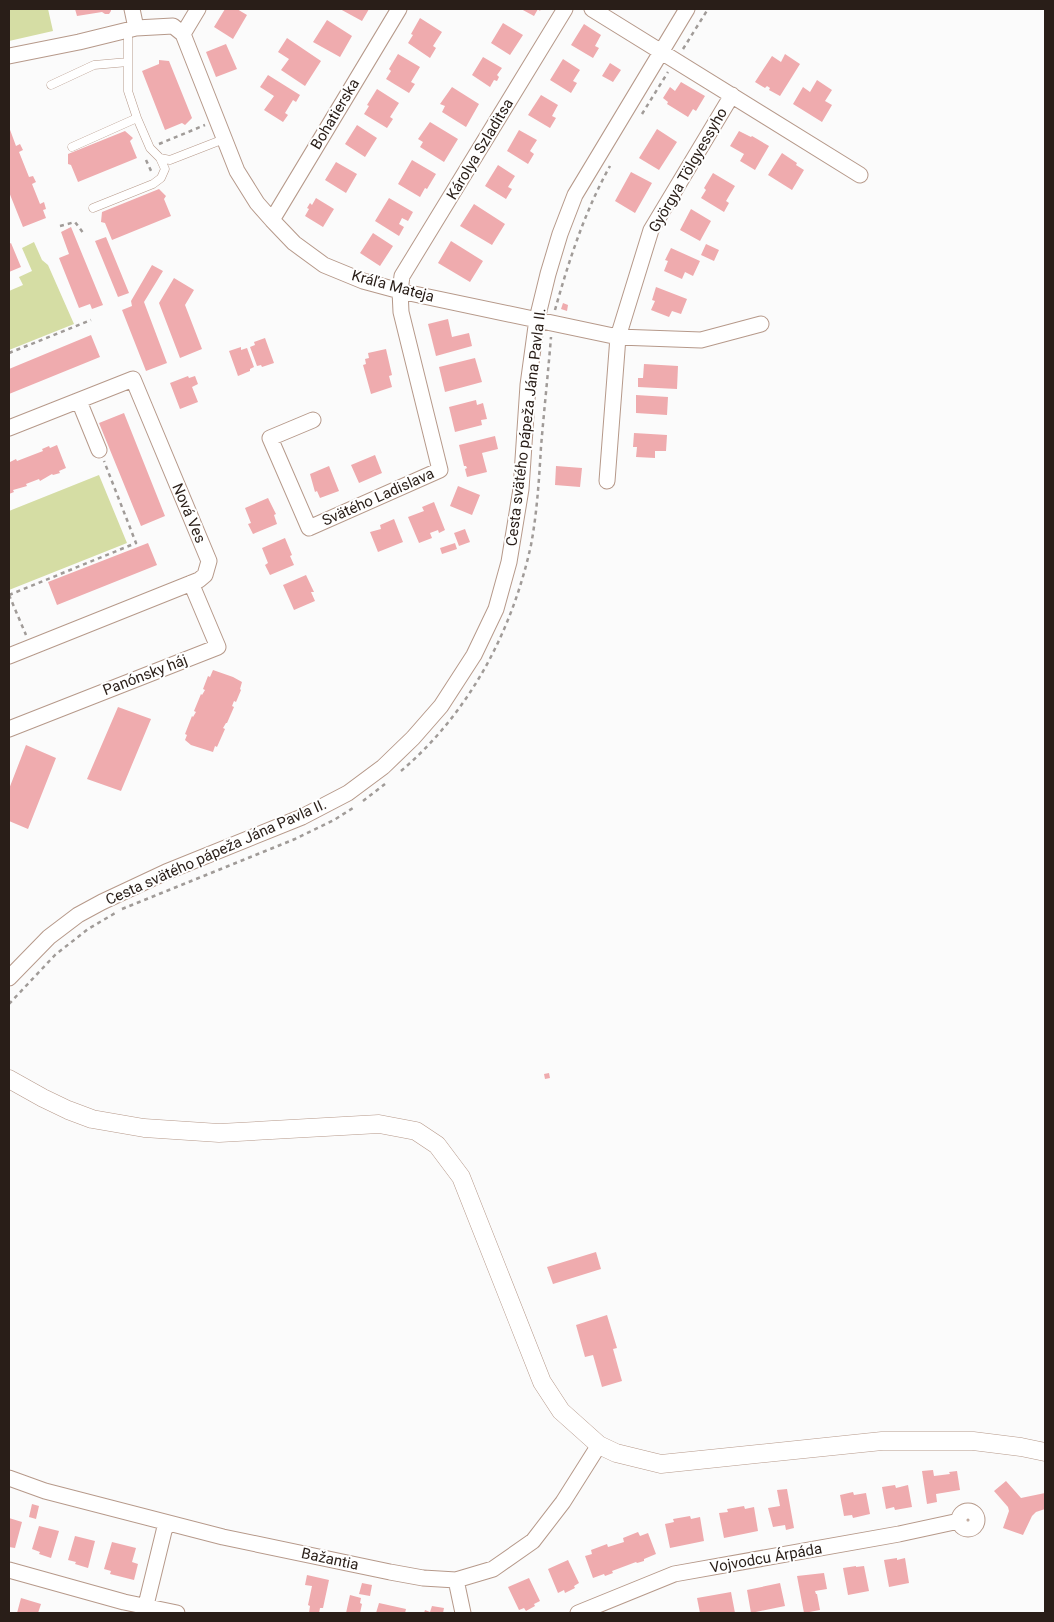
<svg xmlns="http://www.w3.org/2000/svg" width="1054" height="1622" font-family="Roboto,sans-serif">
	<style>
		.green { fill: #d5dda4 }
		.building { fill: #efabae }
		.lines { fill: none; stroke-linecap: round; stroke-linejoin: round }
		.service-casing { stroke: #b6998a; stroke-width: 9 }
		.minor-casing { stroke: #b6998a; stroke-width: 17 }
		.tertiary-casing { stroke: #b6998a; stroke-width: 19 }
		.path { stroke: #a09b98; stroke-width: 2.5; stroke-dasharray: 4 4; stroke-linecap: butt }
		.service { stroke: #fff; stroke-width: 8 }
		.minor { stroke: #fff; stroke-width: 15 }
		.tertiary { stroke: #fff; stroke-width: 18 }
		.labels { text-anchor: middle; stroke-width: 4; stroke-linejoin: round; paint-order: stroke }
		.street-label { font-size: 15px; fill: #291e18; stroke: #fff }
	</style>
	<rect width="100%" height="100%" fill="#fbfbfb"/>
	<!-- green -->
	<path class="green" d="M9,9H48L53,31L9,41Z
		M34,242L42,260L48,265L74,324L9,350V291L23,285L19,277L32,271L22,248Z
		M99,475L127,543L9,590V511Z"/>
	<!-- building -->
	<path class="building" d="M75,9H111V11L109,14H105L102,12L77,16Z
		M225,9H237L247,15L233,39L214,27Z
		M340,9H369L362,21Z
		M521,9H541L540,11L538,9L534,16Z
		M420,18L442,32L433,46L436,48L430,58L408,43L413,35L411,34Z
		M327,20L352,36L340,57L313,42Z
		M503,23L523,35L510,55L491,43Z
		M584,24L601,35L595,46L599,48L593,58L571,45Z
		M287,38L321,61L305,86L281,70L289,59L278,52Z
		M226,44L237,69L216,77L206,52Z
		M398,54L420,67L411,82L415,84L409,93L386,79L391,71L389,69Z
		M785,54L800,64L780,96L769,90L770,88L767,86L765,88L755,82L772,56L781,62Z
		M483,57L502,68L497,75L499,77L497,81L494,80L490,87L472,75Z
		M563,59L580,70L573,81L577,83L571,93L550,80Z
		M159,60L169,61L192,118L185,125L182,123L165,130L142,71L159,64Z
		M610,63L621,70L613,82L602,76Z
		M268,75L300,95L296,102L293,100L285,113L288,115L283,122L264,110L274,96L260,87Z
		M817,80L832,90L825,101L832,105L822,122L793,104L803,87L810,92Z
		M681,82L705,96L696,111L693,109L688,117L667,104L668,102L663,98L670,87L675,91Z
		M452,87L479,104L466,127L442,112L445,106L440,104Z
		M377,89L399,103L390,117L393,119L387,128L364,114L369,106L367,105Z
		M541,95L558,105L552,116L556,118L550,128L528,115Z
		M430,122L458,139L444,162L420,147L423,142L418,139Z
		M357,125L377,138L365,157L345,144Z
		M9,127L16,146L20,144L23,150L19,152L29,177L33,176L36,182L32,184L40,204L44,202L46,209L43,210L46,218L23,227L9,192Z
		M657,129L677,142L659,170L639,158Z
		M519,130L537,140L530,151L534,154L528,164L507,151Z
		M125,131L133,138L130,141L137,158L78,182L71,165L68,164V154Z
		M739,131L751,137L752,136L769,146L755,170L740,161L744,154L730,146Z
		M782,153L797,163L796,165L804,170L792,190L768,175Z
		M412,160L436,174L427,189L425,188L420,197L398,184Z
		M336,162L357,174L346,193L325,180Z
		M498,165L515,176L508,187L512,189L506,199L485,186Z
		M631,172L652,183L635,213L615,201Z
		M713,173L735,186L726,201L729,203L724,212L701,198L706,190L704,188Z
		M159,189L166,196L164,199L171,216L112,240L105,223L101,222L102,212Z
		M316,198L334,209L323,227L305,216L309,209L307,208L310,203L312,205Z
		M389,198L413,212L408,221L402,218L399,224L404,227L399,236L375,221Z
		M474,204L505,224L492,245L460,226Z
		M691,209L711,221L700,241L680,230Z
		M71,227L103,305L92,309L90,304L79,308L59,258L69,254L61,232Z
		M373,233L393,246L380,266L360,253Z
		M106,237L129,293L118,297L95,241Z
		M451,241L483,261L470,282L438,263Z
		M11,243L21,267L9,272V244Z
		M706,244L719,250L714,261L701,255Z
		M671,248L700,261L693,276L685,272L682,279L664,271L668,261L665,260Z
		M152,265L163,271L144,302L167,363L146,371L122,310L132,306L131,301Z
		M174,278L194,290L185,305L202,349L180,358L159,303Z
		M656,287L687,299L681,314L672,311L669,317L651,310L655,301L652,300Z
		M563,303L568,305L567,311L561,309Z
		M448,319L452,337L469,333L472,346L436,356L428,324Z
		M91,335L100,357L9,394V369Z
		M265,338L274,363L262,367L261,365L257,366L250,347L255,345L254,342Z
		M241,347V350L247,348L254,367L250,369V371L238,376L229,351Z
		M386,349L392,375L389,376L392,387L371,394L363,365L366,364L365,359L369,358L368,353Z
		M475,358L482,382L445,392L439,367Z
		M644,364L678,366L677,389L638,387V378H643Z
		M188,376L189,378L195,376L198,384L192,387L198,402L180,409L170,383Z
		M636,395L668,397L667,415L636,413Z
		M476,400L477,405L483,403L487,419L481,420L482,425L455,432L449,407Z
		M124,413L165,516L141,526L99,423Z
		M634,433L667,435L666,451H655V458L636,457L637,447H633Z
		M495,436L498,449L482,453L487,472L467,477L465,469L467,468L466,466H464L459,445Z
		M57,445L66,468L59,471L60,473L53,475L52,474L40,481L39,479L26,484L27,486L13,490L14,492L9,494L10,462L16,459L17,461L43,451L42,449L49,446L50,448Z
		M375,455L382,473L359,483L351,465Z
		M329,466L339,491L320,498L317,491L315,492L310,474Z
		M556,466L582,468L580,487L555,485Z
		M458,486L480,495L472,515L450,506Z
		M268,498L276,514L274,515L277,524L253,534L248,524L251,523L245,508Z
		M434,502L445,530L439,533L438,530L430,533L432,538L419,543L408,517L424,511L422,507Z
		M394,519L403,542L378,552L370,532L381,529L380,525Z
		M465,529L470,542L459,546L454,533Z
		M285,538L292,555L290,556L294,565L270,575L265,565L268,563L262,548Z
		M148,543L157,565L57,605L48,582Z
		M455,543L457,549L442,554L440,548Z
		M306,575L314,592H311L315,601L294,610L283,585Z
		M213,670L233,677L242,682L240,689L241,690L236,702L234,701L232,706L234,707L227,723H226L223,728L225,729L217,747L215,746L213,752L191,745L185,740L187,735L185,734L192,716L193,717L196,712L194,711L201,694L202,695L205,690L203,689L208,676L210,677Z
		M118,707L151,719L121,791L87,779Z
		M26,745L56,758L28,829L9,821V789Z
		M549,1073L550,1078L545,1079L544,1074Z
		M596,1252L601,1269L553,1284L547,1267Z
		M607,1315L617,1348L613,1349L622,1381L602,1387L593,1355L585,1357L576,1325Z
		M933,1470L934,1476L950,1474L949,1472L957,1471L960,1490L936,1494L937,1502L927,1504L922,1471Z
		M1006,1481L1021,1498L1045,1493V1509L1036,1512L1032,1516L1023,1535L1003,1528L1009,1511L1008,1507L994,1491Z
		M895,1485L896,1488L908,1485L912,1507L895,1510L894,1507L886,1509L882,1487Z
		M787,1489L794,1528L786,1530L785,1525L773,1527L768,1508L780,1506L777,1490Z
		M853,1492L854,1495L866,1493L870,1514L853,1518L852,1515L844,1516L840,1495Z
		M32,1504L39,1506L36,1519L29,1517Z
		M744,1506L745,1509L754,1507L758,1531L724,1538L719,1513L728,1512L727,1509Z
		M690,1516L691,1519L700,1517L704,1541L670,1548L665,1524L674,1522L673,1519Z
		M9,1518L22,1522L15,1548L9,1547Z
		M39,1526L59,1531L51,1558L39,1554L40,1552L32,1549Z
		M638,1532L640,1536L648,1533L656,1554L644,1559V1561L637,1563L636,1562L612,1571L613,1573L605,1576L604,1574L593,1578L585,1556L592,1554L591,1550L607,1544L608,1547L624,1542L623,1538Z
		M75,1536L95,1541L88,1568L75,1564L76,1562L68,1560Z
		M112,1542L136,1548L132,1562L138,1564L134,1580L110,1574L111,1571L104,1569Z
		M897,1558V1560L905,1558L909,1583L889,1587L884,1560Z
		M568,1560L579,1583L574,1586L575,1588L565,1593L564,1590L558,1593L548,1569Z
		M856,1566V1567L864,1566L869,1591L848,1595L843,1568Z
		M824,1573L827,1589L815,1591L816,1594H817L820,1610L804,1613L797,1576Z
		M307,1575L329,1580L323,1608H320L319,1613H309L310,1606L308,1605L312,1586L305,1585Z
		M529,1578L540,1601L534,1604L535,1606L526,1611L524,1608L519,1610L508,1587Z
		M362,1583L372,1585L370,1596L359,1594Z
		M780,1583L785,1606L751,1613L747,1590Z
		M731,1592L735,1613H700L697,1598Z
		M350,1595L361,1598L360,1603L362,1604L360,1613H346Z
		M21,1598L41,1604L38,1613H17Z
		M379,1603L406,1609L405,1613H376Z
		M432,1606L444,1608L443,1613H424L425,1610L430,1612Z"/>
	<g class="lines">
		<!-- service casing -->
		<g class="service-casing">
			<path id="service" d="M51,85L94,65L128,62V30
				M137,118L150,148L160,158L170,160L224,139
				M72,147L137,118L128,91V62
				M93,208L153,184L161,178L165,169L160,158"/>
		</g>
		<!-- minor casing -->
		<g class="minor-casing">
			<path id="minor" d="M132,9L136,28
				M592,9L860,175
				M183,34L237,171L257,203L272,220L294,243L324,265L363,281L400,291L618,337L701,340L761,324
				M183,34L198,9
				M9,56L79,42L136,28L173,26L183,34
				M272,220L399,9
				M79,401L99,450
				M313,420L270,438L309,528L440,470L401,312L400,291L402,276L565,9
				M9,428L133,379L209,561L205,575L199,580L9,656
				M607,481L618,337L651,230L732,95
				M9,729L218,647L191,583
				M9,978L49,937L78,915L102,902L166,872L302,817L348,793L383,767L413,738L441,706L474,655L496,609L509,562L521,489L528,385L537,319L548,274L560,234L575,195L687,9
				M9,1478L45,1491L223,1537L390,1572L423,1578L456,1580L493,1569L533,1541L563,1502L599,1445
				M959 1520a9 9 0 1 1 18 0a9 9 0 1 1-18 0Z
				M9,1570L124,1602L177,1613
				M456,1580L463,1613
				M144,1613L164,1531L168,1523
				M578,1613L674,1574L899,1534L959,1521"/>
		</g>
		<!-- tertiary casing -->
		<g class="tertiary-casing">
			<path id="tertiary" d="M9,1079L43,1098L68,1110L92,1119L144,1128L219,1133L379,1124L416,1131L437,1145L461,1177L542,1382L561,1411L599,1445L616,1453L661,1464L882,1441H973L1021,1447L1045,1452"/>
		</g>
		<!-- path -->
		<path class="path" d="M683,49L708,9
			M642,114L668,72
			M159,144L205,125
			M146,160L152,173
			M60,226L75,222L84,234
			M555,310C569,260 585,211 610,166
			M9,353L91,320
			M9,595L136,543L104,461
			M9,595L26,635
			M401,771C469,713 512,632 531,545C537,513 539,480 541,447C544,411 548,374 551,337
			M363,801L385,784
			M122,909L295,839L334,820L353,808
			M9,1004L55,955L88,929L117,912"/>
		<!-- service -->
		<use href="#service" class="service"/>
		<!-- minor -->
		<use href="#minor" class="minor"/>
		<!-- tertiary -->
		<use href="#tertiary" class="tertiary"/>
	</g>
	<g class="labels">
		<!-- street labels -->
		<g class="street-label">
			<text transform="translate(335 114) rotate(-59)" y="5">Bohatierska</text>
			<text transform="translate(480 149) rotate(-59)" y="5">Károlya Szladitsa</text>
			<text transform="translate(688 170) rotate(-60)" y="5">Györgya Tölgyessyho</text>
			<text transform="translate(393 286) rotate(15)" y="5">Kráľa Mateja</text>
			<text transform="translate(526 427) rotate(-83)" y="5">Cesta svätého pápeža Jána Pavla II.</text>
			<text transform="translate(378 497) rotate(-24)" y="5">Svätého Ladislava</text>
			<text transform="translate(189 513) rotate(67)" y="5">Nová Ves</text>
			<text transform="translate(145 675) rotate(-21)" y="5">Panónsky háj</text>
			<text transform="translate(216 852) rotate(-24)" y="5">Cesta svätého pápeža Jána Pavla II.</text>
			<text transform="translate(766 1558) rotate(-10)" y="5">Vojvodcu Árpáda</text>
			<text transform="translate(330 1559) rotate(12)" y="5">Bažantia</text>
		</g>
	</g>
	<!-- border -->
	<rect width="1054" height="1622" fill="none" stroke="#291e18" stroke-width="20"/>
</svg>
